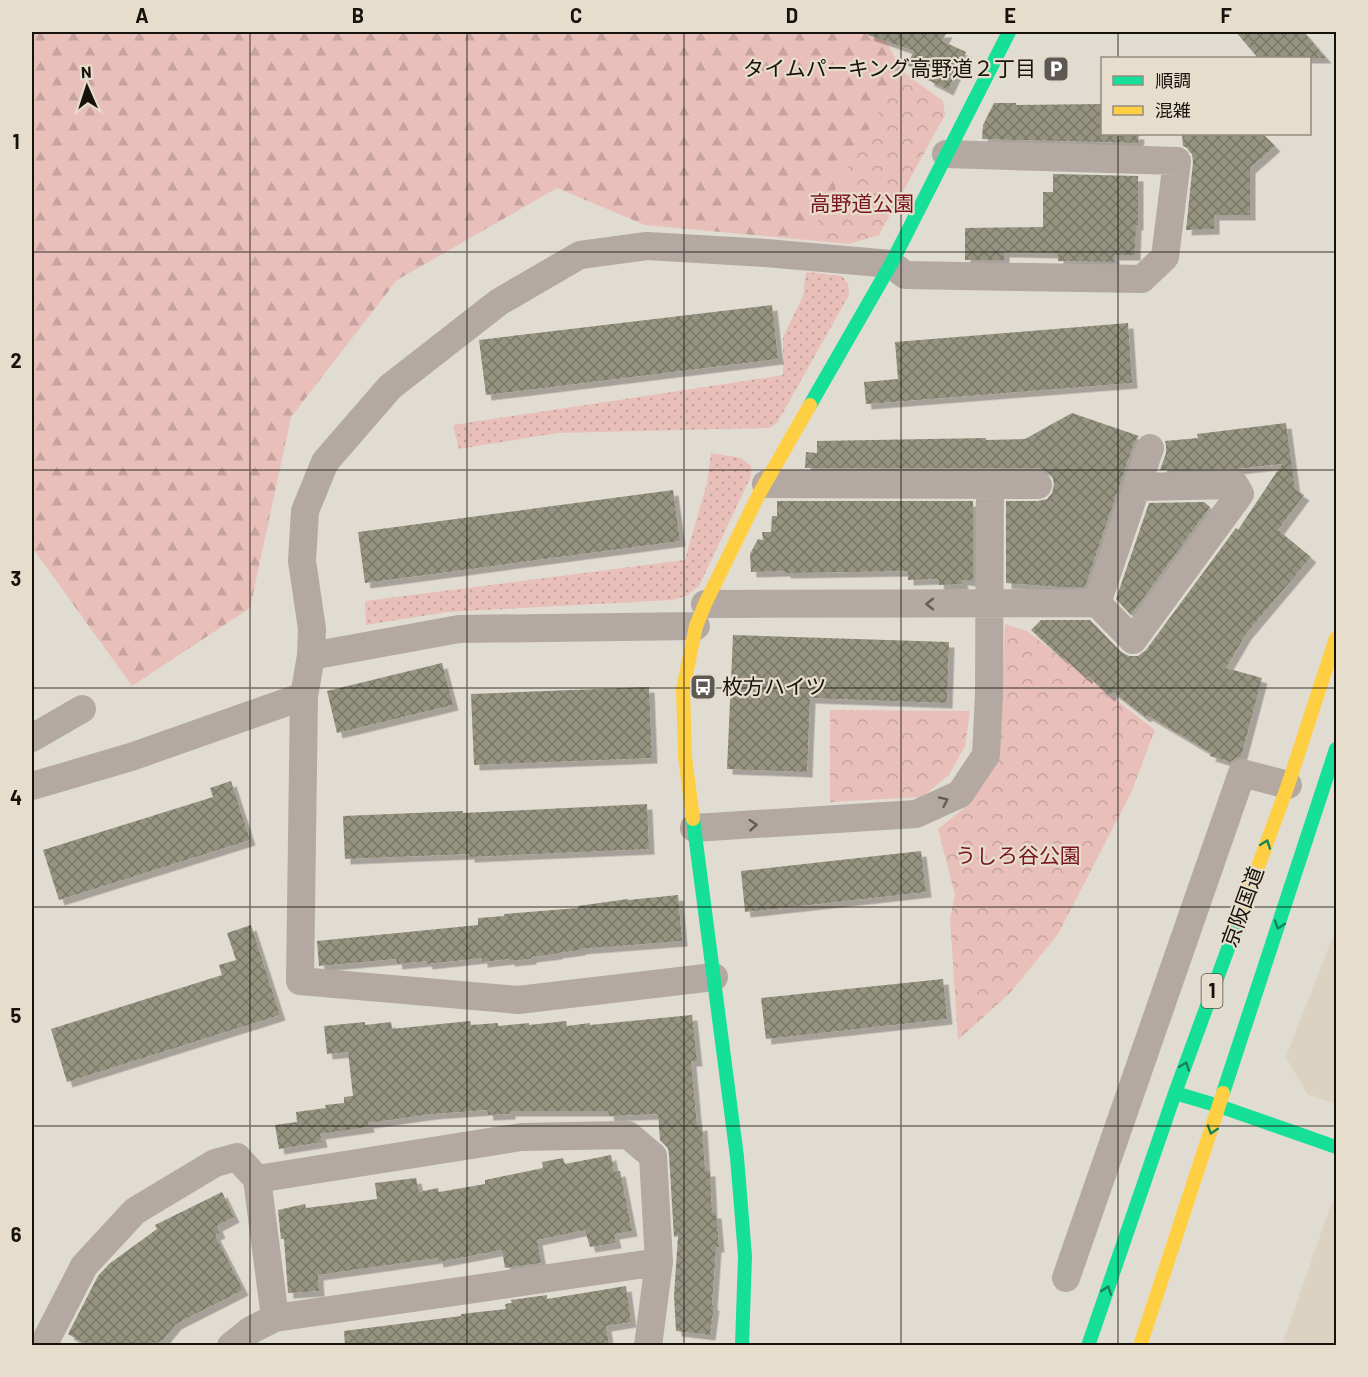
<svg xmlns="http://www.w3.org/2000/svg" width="1368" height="1377" font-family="Barlow,'Noto Sans JP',sans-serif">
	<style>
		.built { fill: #dcd2c1 }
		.grass { fill: url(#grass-dots) }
		.forest { fill: url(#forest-firs) }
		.park { fill: url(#park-crowns) }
		.building { fill: url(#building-cross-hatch); filter: url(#shadow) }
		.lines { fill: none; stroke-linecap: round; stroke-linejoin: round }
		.street { stroke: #b3a9a2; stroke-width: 28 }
		.fast { stroke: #16e098; stroke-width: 14 }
		.slow { stroke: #ffcf43; stroke-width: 14 }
		.oneway { stroke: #645e58 }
		.oneway2 { stroke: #168459 }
		.grid { fill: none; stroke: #16130d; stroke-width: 1.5; stroke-opacity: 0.55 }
		.labels { text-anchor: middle; stroke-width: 4.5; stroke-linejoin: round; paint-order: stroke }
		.shield { fill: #e7ddcc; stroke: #555046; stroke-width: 1.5 }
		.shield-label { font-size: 20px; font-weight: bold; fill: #16130d }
		.poi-label { font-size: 21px; fill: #16130d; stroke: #e7ddcc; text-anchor: end }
		.park-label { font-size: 21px; fill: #7b1620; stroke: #e7ddcc }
		.street-label { font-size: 21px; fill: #16130d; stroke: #e7ddcc }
		.neatline { fill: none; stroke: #16130d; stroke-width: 2 }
		.grid-label { font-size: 20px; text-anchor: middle; font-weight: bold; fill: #16130d }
	</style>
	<defs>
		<pattern id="grass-dots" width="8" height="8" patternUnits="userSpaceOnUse" patternTransform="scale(1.5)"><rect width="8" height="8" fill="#e8bfb9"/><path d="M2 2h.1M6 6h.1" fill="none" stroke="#c6a39e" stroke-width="1.8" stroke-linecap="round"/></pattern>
		<pattern id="forest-firs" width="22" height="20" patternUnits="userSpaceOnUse" patternTransform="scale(1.5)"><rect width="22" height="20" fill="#e8bfb9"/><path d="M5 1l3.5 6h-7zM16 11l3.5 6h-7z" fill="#c6a39e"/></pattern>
		<pattern id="park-crowns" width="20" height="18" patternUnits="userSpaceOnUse" patternTransform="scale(1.5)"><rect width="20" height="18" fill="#e8bfb9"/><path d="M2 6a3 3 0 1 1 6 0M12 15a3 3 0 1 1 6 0" fill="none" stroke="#c6a39e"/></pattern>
		<pattern id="building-cross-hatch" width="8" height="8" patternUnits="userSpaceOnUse" patternTransform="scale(1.5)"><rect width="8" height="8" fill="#969480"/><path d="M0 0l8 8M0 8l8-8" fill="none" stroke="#797867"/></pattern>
		<filter id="shadow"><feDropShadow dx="5.5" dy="5.5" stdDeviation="0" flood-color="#0004"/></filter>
	</defs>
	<rect width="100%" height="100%" fill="#e1dcd2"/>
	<!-- built -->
	<path class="built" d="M1336,928V1104L1307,1094L1286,1057Z
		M1336,1190V1345H1282Z"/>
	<!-- grass -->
	<path class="grass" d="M806,272L842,276L848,284L849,295L777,423L769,428L558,433L459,449L453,425L783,375V337L803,296Z
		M711,453L741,458L751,466V476L699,586L686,596L672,600L447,612L366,625L365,601L685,560L707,483Z"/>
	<!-- forest -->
	<path class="forest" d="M32,32H884L883,35L902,71L807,240L645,225L557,188L397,280L291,417L250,608L132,686L32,547Z"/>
	<!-- park -->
	<path class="park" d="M902,71L943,101L945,115L879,235L849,244L807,240Z
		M1005,624L1027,631L1155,730L1131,793L1058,934L1010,993L958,1040L950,918L955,895L938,829L968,805L999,758Z
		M830,710L970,711L965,746L949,775L922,797L830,802Z"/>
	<!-- building -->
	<path class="building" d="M869,32H947L942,41L966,52L948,90L928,80L930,76L907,65L914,51L868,35Z
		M1236,32H1304L1326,58H1258Z
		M994,103H1016V105L1102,104V134H1139L1138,143L982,139L983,125Z
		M1182,134H1263L1275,146L1250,168V215H1214V229L1186,230L1193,162L1192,154L1187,148L1183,146Z
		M1053,174L1138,176V225H1136L1135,255H1114V262L1058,261V253L1004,252V260H965V228L1043,227V192H1053Z
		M772,305L778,359L486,395L479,340Z
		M1128,323L1132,383L866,404L864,382L898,379L895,342Z
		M1072,413L1139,436L1134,443L1085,587H1060L1006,583V501H1038L1047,499L1052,493L1054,484L1052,476L1046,471L1038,468H805L806,452L817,453V441L986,438V440L1025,439Z
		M1286,423L1295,489L1304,495L1278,530L1311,557L1246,634L1226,668L1262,678L1241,757H1238L1230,762L1210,756L1211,753L1147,715L1145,717L1113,692L1109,696L1088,676L1086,678L1064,658L1063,659L1031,630L1041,620H1090L1121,652L1129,656H1138L1146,650L1236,528L1238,530L1282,464L1236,469L1160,470L1166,453V445L1165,441L1198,438L1197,434Z
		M673,490L680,541L365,583L358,532Z
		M777,501H973V581L962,580L963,584L939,585L938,579L908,580V571L785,573V571L751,572L750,554L758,539L763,540L762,532H771L772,516H777Z
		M1204,502L1210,507L1131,615L1116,599L1149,503Z
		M733,635L949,642L947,703L810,698L807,772L727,769Z
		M442,663L453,705L337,733L327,691Z
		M649,687L652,758L474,765L471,694Z
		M231,781L250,840L59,900L43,850L213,797L210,788Z
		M647,804L649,849L469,857V854L345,859L343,816L463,811V813Z
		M921,851L926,892L745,912L741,871Z
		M678,895L682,941L580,949V950L557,953V954L531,957V959L509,961V959L482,962V958L427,964L426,961L397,964L396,959L319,966L317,941L478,925V918L504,916V914L578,908V906L628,899V900Z
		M251,925L280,1015L67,1082L51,1029L222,975L219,965L236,960L227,933Z
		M943,979L947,1019L766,1039L761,998Z
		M692,1015L697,1061H691L697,1126L702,1125L705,1171H710L712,1213H716L719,1247H716L712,1305H714L710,1335L676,1331L674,1296L678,1236L674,1237L669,1155L668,1148L660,1140L658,1114L609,1116L608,1111H510V1114L488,1115L487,1110L432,1114L368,1123L369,1127L320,1134L322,1142L279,1149L275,1125L297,1122L296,1112L326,1108L325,1105L344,1103V1097L353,1096L348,1052L327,1054L324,1026L365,1022V1025L391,1022L392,1029L470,1021L471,1025L498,1023V1026L529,1023V1025L566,1021L567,1026L590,1023V1025Z
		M611,1155L614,1172L620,1171L632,1231L614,1234L616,1243L590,1247L585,1230L537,1240L541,1263L505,1268L502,1250L438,1262L437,1258L318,1275L319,1291L288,1293L284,1239H281L278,1210L305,1204L306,1208L377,1199L375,1183L416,1178L419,1192L438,1188L439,1192L485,1184V1180L543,1168L542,1162L563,1158L565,1164Z
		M222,1192L234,1217L217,1226L220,1233L215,1235L243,1290L176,1324L163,1340L150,1346L87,1345L68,1334L98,1276L109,1264L157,1229L155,1225Z
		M626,1286L631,1322L606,1326L609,1346H345L344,1331L461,1316V1314L506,1309L505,1304L512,1303L511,1300L547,1295V1299Z"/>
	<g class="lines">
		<!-- street -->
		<path class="street" d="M766,484L1038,485
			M1097,603L1133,640L1240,494L1235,485L1137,487
			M705,604L1097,603L1150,448
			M311,656L459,629L696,626
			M32,738L82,709
			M32,786L131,757L304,696
			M694,828L916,814L960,794L986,755L989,694L990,484
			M714,977L518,1000L300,981L304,696L311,656L312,629L302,561L305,511L325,462L390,387L499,302L580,255L647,246L766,253L891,264L905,275L1142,279L1165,257L1177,161L946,154
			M257,1179L521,1137L628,1135L653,1156L659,1262L648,1346
			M1066,1278L1242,773L1288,785
			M43,1346L84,1266L135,1211L215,1163L237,1157L257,1179L275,1318
			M231,1346L251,1330L275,1318L659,1262"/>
		<!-- fast -->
		<path class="fast" d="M810,405L891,264L1009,32
			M693,819L737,1157L745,1256L742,1346
			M1175,1093L1219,1106L1336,1147
			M1223,1093L1336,749
			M1088,1346L1175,1093L1240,916"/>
		<!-- slow -->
		<path class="slow" d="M693,819L685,757L683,689L696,626L705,604L759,494L810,405
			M1240,916L1288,785L1336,638
			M1140,1346L1223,1093"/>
	</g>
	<!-- one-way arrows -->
	<defs><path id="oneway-chevron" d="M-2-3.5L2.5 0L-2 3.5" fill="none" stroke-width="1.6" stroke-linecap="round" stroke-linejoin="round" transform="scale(1.5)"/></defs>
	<g class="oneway">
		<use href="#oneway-chevron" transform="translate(930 604) rotate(180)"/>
		<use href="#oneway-chevron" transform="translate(944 801) rotate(-25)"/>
		<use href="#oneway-chevron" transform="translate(753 825) rotate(-4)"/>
	</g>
	<g class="oneway2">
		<use href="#oneway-chevron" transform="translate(1266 844) rotate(-70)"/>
		<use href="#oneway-chevron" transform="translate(1279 925) rotate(108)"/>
		<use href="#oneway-chevron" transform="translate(1185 1066) rotate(-70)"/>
		<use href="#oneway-chevron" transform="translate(1212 1130) rotate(108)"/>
		<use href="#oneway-chevron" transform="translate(1107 1290) rotate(-71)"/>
	</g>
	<!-- grid -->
	<path class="grid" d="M250,32V1346M467,32V1346M684,32V1346M901,32V1346M1118,32V58M1118,134V1346M32,252H1336M32,470H1336M32,688H1336M32,907H1336M32,1126H1336"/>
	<!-- icons -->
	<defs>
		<g id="parking-square" transform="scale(1.35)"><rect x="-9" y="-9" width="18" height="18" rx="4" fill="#5d5952" stroke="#e7ddcc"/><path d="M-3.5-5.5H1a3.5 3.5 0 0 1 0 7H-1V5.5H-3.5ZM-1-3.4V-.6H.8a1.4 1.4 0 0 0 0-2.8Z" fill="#fff"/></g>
		<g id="bus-square" transform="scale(1.35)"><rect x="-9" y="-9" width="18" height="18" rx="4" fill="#5d5952" stroke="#e7ddcc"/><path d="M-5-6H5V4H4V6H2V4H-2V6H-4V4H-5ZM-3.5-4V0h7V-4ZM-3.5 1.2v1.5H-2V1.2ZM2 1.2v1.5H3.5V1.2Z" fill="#fff"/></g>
	</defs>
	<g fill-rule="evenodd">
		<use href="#parking-square" x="1056" y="69"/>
		<use href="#bus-square" x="703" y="687"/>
	</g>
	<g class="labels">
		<!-- shield labels -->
		<rect class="shield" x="1201.5" y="974" width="21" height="34" rx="4.5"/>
		<g class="shield-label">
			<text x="1212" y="998">1</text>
		</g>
		<!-- poi labels -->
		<g class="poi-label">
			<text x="1036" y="76">タイムパーキング高野道２丁目</text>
			<text x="722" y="694" text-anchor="start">枚方ハイツ</text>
		</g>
		<!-- park labels -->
		<g class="park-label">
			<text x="862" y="211">高野道公園</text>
			<text x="1018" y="863">うしろ谷公園</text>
		</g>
		<!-- street labels -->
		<g class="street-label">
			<text transform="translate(1243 907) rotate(-70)" y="7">京阪国道</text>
		</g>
	</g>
	<!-- border -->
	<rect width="1368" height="1377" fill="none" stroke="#e7ddcc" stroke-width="66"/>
	<!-- legend -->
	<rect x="1101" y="57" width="210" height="78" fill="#e7ddcc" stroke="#938c80" stroke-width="1.5"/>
	<rect x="1113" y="76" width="30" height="9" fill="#16e098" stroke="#938c80" stroke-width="1.5"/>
	<text x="1155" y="87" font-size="18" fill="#16130d">順調</text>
	<rect x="1113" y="106" width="30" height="9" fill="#ffcf43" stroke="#938c80" stroke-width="1.5"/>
	<text x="1155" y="117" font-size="18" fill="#16130d">混雑</text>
	<!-- north arrow -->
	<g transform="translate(87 87) rotate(357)" stroke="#e7ddcc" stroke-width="4.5" paint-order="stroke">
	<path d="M0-4.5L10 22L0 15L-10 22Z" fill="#16130d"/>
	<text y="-9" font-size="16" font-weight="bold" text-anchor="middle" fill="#16130d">N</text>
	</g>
	<rect x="33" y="33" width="1302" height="1311" class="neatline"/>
	<g class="grid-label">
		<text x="142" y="23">A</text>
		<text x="358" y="23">B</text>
		<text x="576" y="23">C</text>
		<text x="792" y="23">D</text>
		<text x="1010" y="23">E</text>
		<text x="1226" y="23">F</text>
		<text x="16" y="149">1</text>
		<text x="16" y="368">2</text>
		<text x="16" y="586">3</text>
		<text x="16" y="805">4</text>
		<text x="16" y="1023">5</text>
		<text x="16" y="1242">6</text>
	</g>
</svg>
